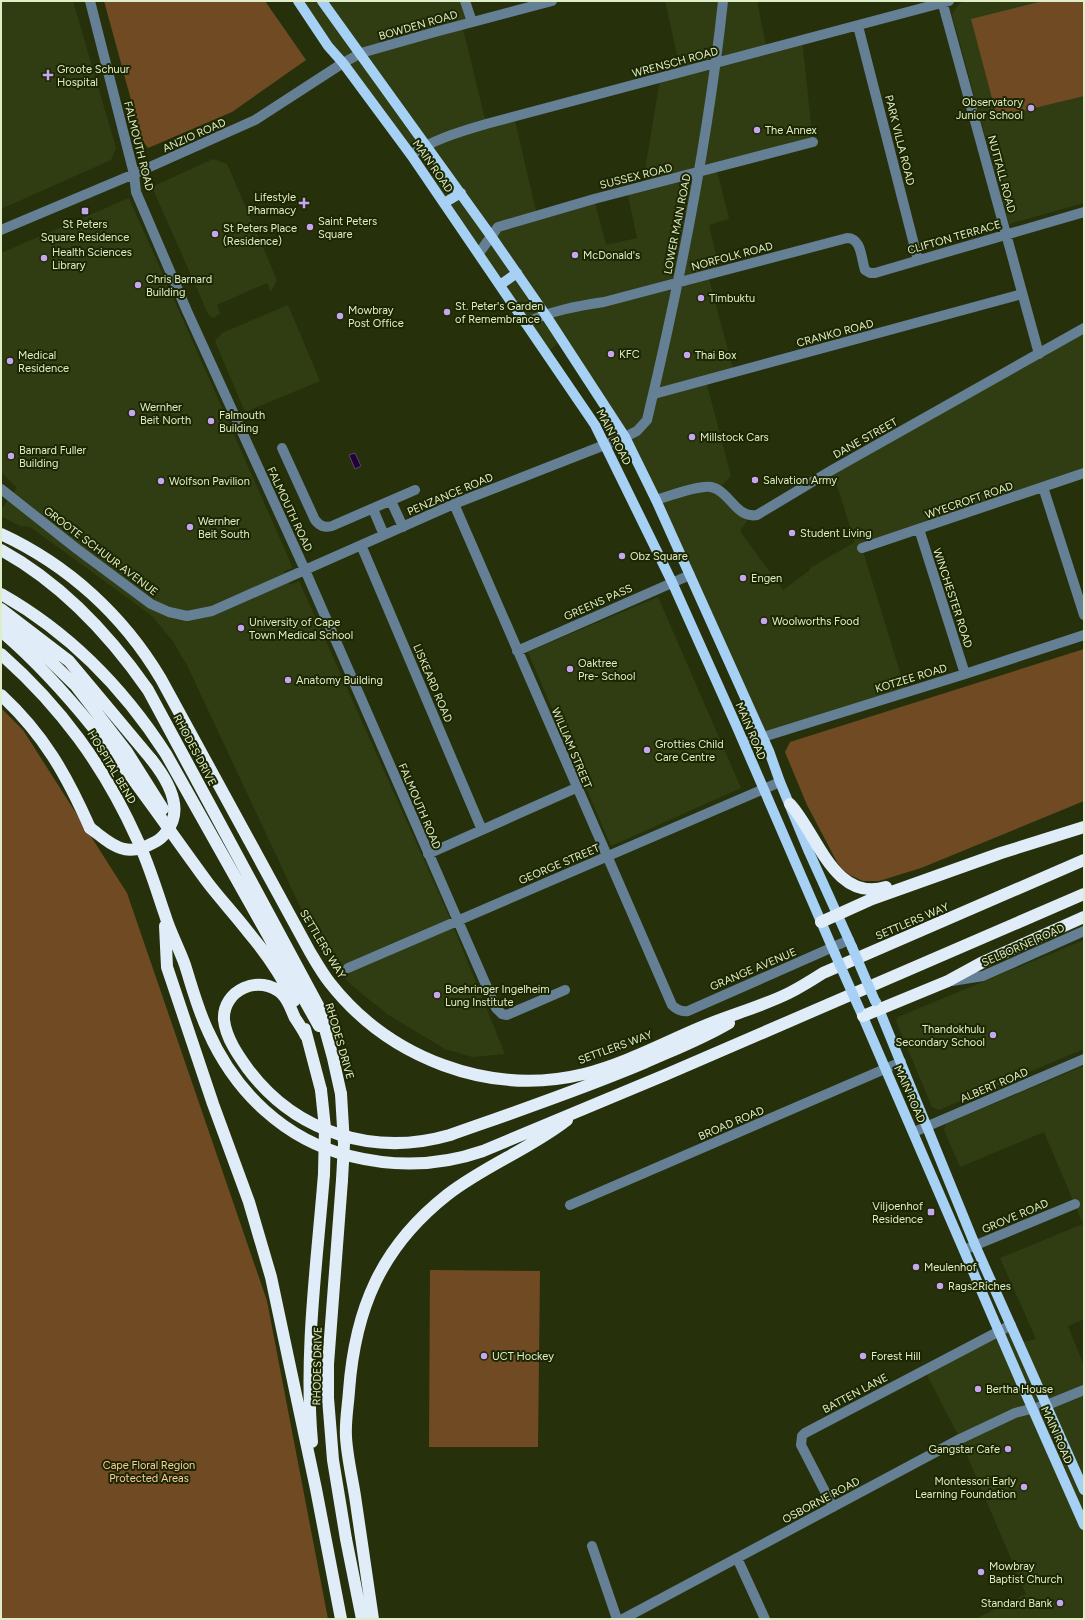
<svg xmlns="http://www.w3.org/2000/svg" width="1085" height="1620" font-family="Figtree,sans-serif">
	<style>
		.built { fill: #303d13 }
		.green { fill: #704a23 }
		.water { fill: #21003b; stroke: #5a4766 }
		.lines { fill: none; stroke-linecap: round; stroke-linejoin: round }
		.minor { stroke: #657f95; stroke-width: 10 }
		.major { stroke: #a6d1f5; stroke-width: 10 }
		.highway { stroke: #e0edf8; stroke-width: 12 }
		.major-bridge { stroke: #a6d1f5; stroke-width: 10 }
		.highway-bridge { stroke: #e0edf8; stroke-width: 12 }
		.poi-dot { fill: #c7a6f0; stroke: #1c2702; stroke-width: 1.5 }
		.labels { text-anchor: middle; stroke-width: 4; stroke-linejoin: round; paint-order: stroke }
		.street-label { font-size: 11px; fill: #e0edc9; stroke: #1c2702 }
		.poi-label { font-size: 11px; fill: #e0edc9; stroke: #1c2702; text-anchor: start }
		.park-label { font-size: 11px; fill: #fecc9f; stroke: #1c2702 }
	</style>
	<rect width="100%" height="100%" fill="#26310b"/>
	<!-- built -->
	<path class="built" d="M1,1H73L116,148L111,160L1,209Z
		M298,1H465L472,22L462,25L486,123L514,117L537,215L594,199L606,245L637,238L627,191L642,188L660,79L681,73L665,1H757L767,50L802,40L813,142L716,167L729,219L709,225L720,272L708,275L734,373L706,381L731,476L717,490L750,516L740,531L783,590L810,570V568L855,542L832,470L1084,328V473L862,548L906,692L763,737L636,459L561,340L547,353Z
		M969,1H1084V203L1009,224L952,14L960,3Z
		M213,159L227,164L277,280L271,292L267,283L217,305L220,314L213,318L208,314L153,189L154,186Z
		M129,198L289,559L292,568L284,571L290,585L299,581L449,916L505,1054L472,1057L445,1049L387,1014L355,988L340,973L322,951L312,932L187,665L172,640L151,615L73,558L30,527L20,526L1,516V510L17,488L1,472V253Z
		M288,305L320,381L245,412L215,341L222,333Z
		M658,597L741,788L611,846L528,652Z
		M1084,940V1049L939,1110L932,1107L896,1021L898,1017Z
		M1084,1066V1319L1068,1326L1084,1366V1619H975L1026,1594L960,1439L924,1369L1011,1325L1019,1343L1036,1339L1000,1258L1083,1224L1044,1132L960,1167L944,1130L946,1124Z"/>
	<!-- green -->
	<path class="green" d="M104,1H265L306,60L232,112L148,148L142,140Z
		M1043,1H1084V96L997,117L971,19Z
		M1084,649V801L921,868L879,881H863L850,875L842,869L837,862L807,805L785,752L790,742Z
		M1,708L23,730L127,893L267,1301L328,1619H1Z
		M430,1270L540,1271L538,1447H429Z"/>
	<!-- water -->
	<path class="water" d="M355,453L361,466L355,469L349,455Z"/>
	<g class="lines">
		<!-- minor -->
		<path class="minor" d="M90,1L134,174L136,192L187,311L305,570L496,1008L502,1014L507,1015L565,990
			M465,1L472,22
			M942,1L1039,354
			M858,26L918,260
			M411,155C434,139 459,132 486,124L949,1
			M1,230L134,174L255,120L343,63L361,53L435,32L552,1
			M479,253L498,227L594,199L813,142
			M525,323C551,311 576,306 604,302L847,238C862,238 861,259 865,270L870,273H875L1084,212
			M654,394L1022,294
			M282,448L315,520C320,526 324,528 332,526L415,490
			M1043,487L1084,615
			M1,489L77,549L151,604L169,612L187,616L212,611L454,504L625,437L637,431L647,420C680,282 708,142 723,1
			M656,500C669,496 699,485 711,487C730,491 736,519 757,515L832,470L1084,328
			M391,501L403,527
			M454,504L672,1005C677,1010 681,1012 688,1011L849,940
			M373,509L384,535
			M919,529L965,674
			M361,545L482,830
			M862,548L1084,473
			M517,651L690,575
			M744,743L965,674L1084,635
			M428,854L576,788
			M348,968L780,782
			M952,981L983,976L1084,931
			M914,1132L1084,1059
			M570,1205L901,1062
			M964,1250L1075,1204
			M833,1507L801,1445L802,1436L805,1433L1011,1325
			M592,1546L617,1619
			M737,1558L765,1619
			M623,1619L960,1439L1015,1413L1047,1405L1084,1390"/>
		<!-- major -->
		<path class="major" d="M298,1L328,46L343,63L411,155L595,425L672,582L736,725L835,954
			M322,1L491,236L545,314L625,437L656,500L769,751L780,782L809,852L852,947
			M444,203L461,193
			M500,285L517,273
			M876,1002L975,1245L1084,1490
			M860,1010L1022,1385L1084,1525"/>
		<!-- highway -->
		<path class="highway" d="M1,534C68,565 123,615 161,679L310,952C316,962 322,973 330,983C389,1058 489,1097 584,1074C624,1064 661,1044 699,1028C729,1015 761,1007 789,993C801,987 812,980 823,973L1084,860
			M1,550C61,583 109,634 148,690L319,1007L333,1058L341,1094
			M1,594C70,633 124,689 166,754L319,1026
			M1,609L69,661L151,759
			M1,617L39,650L76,686L127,752L163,809
			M1,631C84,702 144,796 208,883C221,900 236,916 249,933C266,953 282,977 294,1001
			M1,654C61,707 104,766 137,839C149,864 156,889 165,915C170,932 179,948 185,965C192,987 198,1010 208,1031C235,1092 285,1140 350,1156C394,1167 440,1166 483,1151L665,1075L1084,894
			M1,695C44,735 66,774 90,828
			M790,804C817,833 834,903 886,887
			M821,922L872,899L1001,853L1084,827
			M165,926L167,967L213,1104L249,1202L271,1277L316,1489L341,1619
			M863,1016L948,981L981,963L1084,917
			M305,1029L321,1090
			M306,1036C303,1030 299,1024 295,1018C291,1010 289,1001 282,994C260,973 222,990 224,1020C226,1038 238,1055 248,1069C296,1133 374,1157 450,1135C515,1112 580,1090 644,1063C673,1050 702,1039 729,1023
			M342,1180L328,1364V1398L333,1460L346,1539L362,1619
			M312,1442C304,1353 317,1263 324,1174
			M373,1619C367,1578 361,1537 355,1496C352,1477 347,1456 346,1437C345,1422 348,1406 349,1391C355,1309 381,1247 447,1195C484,1166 530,1149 567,1120"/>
		<!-- major-bridge -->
		<path class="major-bridge" d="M852,947L875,1001
			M835,954L859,1008"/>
		<!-- highway-bridge -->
		<path class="highway-bridge" d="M90,828C100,835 111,846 124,849C134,851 144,848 153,843C160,840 163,837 167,831C185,808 167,779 151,759
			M321,1090L325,1128L324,1174
			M341,1094L344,1144L342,1180"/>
	</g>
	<!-- markers -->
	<g class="poi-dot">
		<path d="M46 69h4v4h4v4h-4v4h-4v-4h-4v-4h4z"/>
		<circle cx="1031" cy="108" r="4"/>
		<circle cx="757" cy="130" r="4"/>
		<path d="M302 197h4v4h4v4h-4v4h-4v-4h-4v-4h4z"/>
		<rect x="81" y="207" width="8" height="8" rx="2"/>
		<circle cx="310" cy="227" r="4"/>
		<circle cx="215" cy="234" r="4"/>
		<circle cx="575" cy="255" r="4"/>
		<circle cx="44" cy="258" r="4"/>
		<circle cx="138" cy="285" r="4"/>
		<circle cx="701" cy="298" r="4"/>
		<circle cx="447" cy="312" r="4"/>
		<circle cx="340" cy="316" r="4"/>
		<circle cx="611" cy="354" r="4"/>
		<circle cx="687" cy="355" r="4"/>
		<circle cx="10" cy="361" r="4"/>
		<circle cx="132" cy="413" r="4"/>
		<circle cx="211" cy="421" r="4"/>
		<circle cx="692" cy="437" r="4"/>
		<circle cx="11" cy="456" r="4"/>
		<circle cx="755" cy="480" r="4"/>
		<circle cx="161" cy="481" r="4"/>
		<circle cx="190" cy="527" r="4"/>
		<circle cx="792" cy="533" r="4"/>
		<circle cx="622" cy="556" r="4"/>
		<circle cx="743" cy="578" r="4"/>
		<circle cx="764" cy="621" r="4"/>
		<circle cx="241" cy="628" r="4"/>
		<circle cx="570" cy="669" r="4"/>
		<circle cx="288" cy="680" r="4"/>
		<circle cx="647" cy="750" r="4"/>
		<circle cx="437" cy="995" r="4"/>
		<circle cx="993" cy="1035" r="4"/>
		<rect x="927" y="1208" width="8" height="8" rx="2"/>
		<circle cx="916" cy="1267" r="4"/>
		<circle cx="940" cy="1286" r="4"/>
		<circle cx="484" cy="1356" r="4"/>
		<circle cx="863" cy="1356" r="4"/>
		<circle cx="978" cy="1389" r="4"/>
		<circle cx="1008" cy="1449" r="4"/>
		<circle cx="1024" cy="1487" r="4"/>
		<circle cx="981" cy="1572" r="4"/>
		<circle cx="1060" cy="1603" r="4"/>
	</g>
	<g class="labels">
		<!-- street labels -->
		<g class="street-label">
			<text transform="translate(418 25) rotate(-16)" y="4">BOWDEN ROAD</text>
			<text transform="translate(675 62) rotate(-15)" y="4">WRENSCH ROAD</text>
			<text transform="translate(194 135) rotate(-24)" y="4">ANZIO ROAD</text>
			<text transform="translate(900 140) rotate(76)" y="4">PARK VILLA ROAD</text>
			<text transform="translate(139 146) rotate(76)" y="4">FALMOUTH ROAD</text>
			<text transform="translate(433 166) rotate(55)" y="4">MAIN ROAD</text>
			<text transform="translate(1002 174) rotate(75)" y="4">NUTTALL ROAD</text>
			<text transform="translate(636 176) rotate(-14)" y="4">SUSSEX ROAD</text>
			<text transform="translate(677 224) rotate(-79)" y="4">LOWER MAIN ROAD</text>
			<text transform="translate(954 237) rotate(-16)" y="4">CLIFTON TERRACE</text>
			<text transform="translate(732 256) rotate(-15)" y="4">NORFOLK ROAD</text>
			<text transform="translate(835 333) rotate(-15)" y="4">CRANKO ROAD</text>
			<text transform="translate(614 437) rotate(62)" y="4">MAIN ROAD</text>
			<text transform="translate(865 438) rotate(-29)" y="4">DANE STREET</text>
			<text transform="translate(450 494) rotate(-23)" y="4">PENZANCE ROAD</text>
			<text transform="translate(969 500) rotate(-19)" y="4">WYECROFT ROAD</text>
			<text transform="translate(290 509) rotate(65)" y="4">FALMOUTH ROAD</text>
			<text transform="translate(101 551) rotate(37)" y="4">GROOTE SCHUUR AVENUE</text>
			<text transform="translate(953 598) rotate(72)" y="4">WINCHESTER ROAD</text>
			<text transform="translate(598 602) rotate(-24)" y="4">GREENS PASS</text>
			<text transform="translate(911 678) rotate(-17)" y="4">KOTZEE ROAD</text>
			<text transform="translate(433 683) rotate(67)" y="4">LISKEARD ROAD</text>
			<text transform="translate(751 731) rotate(67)" y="4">MAIN ROAD</text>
			<text transform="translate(572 748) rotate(67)" y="4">WILLIAM STREET</text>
			<text transform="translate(195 750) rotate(62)" y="4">RHODES DRIVE</text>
			<text transform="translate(112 767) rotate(59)" y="4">HOSPITAL BEND</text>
			<text transform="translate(420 806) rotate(67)" y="4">FALMOUTH ROAD</text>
			<text transform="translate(559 864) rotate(-23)" y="4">GEORGE STREET</text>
			<text transform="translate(912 921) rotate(-23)" y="4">SETTLERS WAY</text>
			<text transform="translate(323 944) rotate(59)" y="4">SETTLERS WAY</text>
			<text transform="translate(1023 945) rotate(-24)" y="4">SELBORNE ROAD</text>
			<text transform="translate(753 969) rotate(-23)" y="4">GRANGE AVENUE</text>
			<text transform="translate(340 1041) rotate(74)" y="4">RHODES DRIVE</text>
			<text transform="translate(615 1047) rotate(-20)" y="4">SETTLERS WAY</text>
			<text transform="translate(994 1085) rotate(-23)" y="4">ALBERT ROAD</text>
			<text transform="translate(910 1094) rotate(66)" y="4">MAIN ROAD</text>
			<text transform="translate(731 1123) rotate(-23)" y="4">BROAD ROAD</text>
			<text transform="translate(1015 1216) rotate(-23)" y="4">GROVE ROAD</text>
			<text transform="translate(317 1366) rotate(-89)" y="4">RHODES DRIVE</text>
			<text transform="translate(855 1393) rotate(-28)" y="4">BATTEN LANE</text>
			<text transform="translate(1057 1435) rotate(66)" y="4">MAIN ROAD</text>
			<text transform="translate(821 1500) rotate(-28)" y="4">OSBORNE ROAD</text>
		</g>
		<!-- poi labels -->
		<g class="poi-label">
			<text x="57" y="73">Groote Schuur<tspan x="57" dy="13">Hospital</tspan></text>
			<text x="1023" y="106" text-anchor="end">Observatory<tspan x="1023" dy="13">Junior School</tspan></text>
			<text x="765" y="134">The Annex</text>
			<text x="296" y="201" text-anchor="end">Lifestyle<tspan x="296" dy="13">Pharmacy</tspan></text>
			<text x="318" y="225">Saint Peters<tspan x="318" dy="13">Square</tspan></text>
			<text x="85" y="228" text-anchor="middle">St Peters<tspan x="85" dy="13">Square Residence</tspan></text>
			<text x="223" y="232">St Peters Place<tspan x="223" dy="13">(Residence)</tspan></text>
			<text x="52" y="256">Health Sciences<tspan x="52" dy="13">Library</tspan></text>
			<text x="583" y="259">McDonald's</text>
			<text x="146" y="283">Chris Barnard<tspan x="146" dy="13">Building</tspan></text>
			<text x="709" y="302">Timbuktu</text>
			<text x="455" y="310">St. Peter's Garden<tspan x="455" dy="13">of Remembrance</tspan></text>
			<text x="348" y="314">Mowbray<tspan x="348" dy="13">Post Office</tspan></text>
			<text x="619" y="358">KFC</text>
			<text x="18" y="359">Medical<tspan x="18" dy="13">Residence</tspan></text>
			<text x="695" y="359">Thai Box</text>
			<text x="140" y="411">Wernher<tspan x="140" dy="13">Beit North</tspan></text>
			<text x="219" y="419">Falmouth<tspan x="219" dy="13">Building</tspan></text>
			<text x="700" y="441">Millstock Cars</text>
			<text x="19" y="454">Barnard Fuller<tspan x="19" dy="13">Building</tspan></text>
			<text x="763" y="484">Salvation Army</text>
			<text x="169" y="485">Wolfson Pavilion</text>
			<text x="198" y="525">Wernher<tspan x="198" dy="13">Beit South</tspan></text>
			<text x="800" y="537">Student Living</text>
			<text x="630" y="560">Obz Square</text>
			<text x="751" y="582">Engen</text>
			<text x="772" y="625">Woolworths Food</text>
			<text x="249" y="626">University of Cape<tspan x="249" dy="13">Town Medical School</tspan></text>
			<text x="578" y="667">Oaktree<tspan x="578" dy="13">Pre- School</tspan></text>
			<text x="296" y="684">Anatomy Building</text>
			<text x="655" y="748">Grotties Child<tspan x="655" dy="13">Care Centre</tspan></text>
			<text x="445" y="993">Boehringer Ingelheim<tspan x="445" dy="13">Lung Institute</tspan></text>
			<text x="985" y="1033" text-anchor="end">Thandokhulu<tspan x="985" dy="13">Secondary School</tspan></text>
			<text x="923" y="1210" text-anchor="end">Viljoenhof<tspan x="923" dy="13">Residence</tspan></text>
			<text x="924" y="1271">Meulenhof</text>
			<text x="948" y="1290">Rags2Riches</text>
			<text x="492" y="1360">UCT Hockey</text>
			<text x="871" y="1360">Forest Hill</text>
			<text x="986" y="1393">Bertha House</text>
			<text x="1000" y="1453" text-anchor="end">Gangstar Cafe</text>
			<text x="1016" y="1485" text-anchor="end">Montessori Early<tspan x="1016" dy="13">Learning Foundation</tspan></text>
			<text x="989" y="1570">Mowbray<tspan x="989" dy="13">Baptist Church</tspan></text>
			<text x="1052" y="1607" text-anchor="end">Standard Bank</text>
		</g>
		<!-- park labels -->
		<g class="park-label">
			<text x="149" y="1469">Cape Floral Region<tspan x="149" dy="13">Protected Areas</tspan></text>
		</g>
	</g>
	<!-- border -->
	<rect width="1085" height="1620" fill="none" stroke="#e0edc9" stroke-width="4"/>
</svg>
